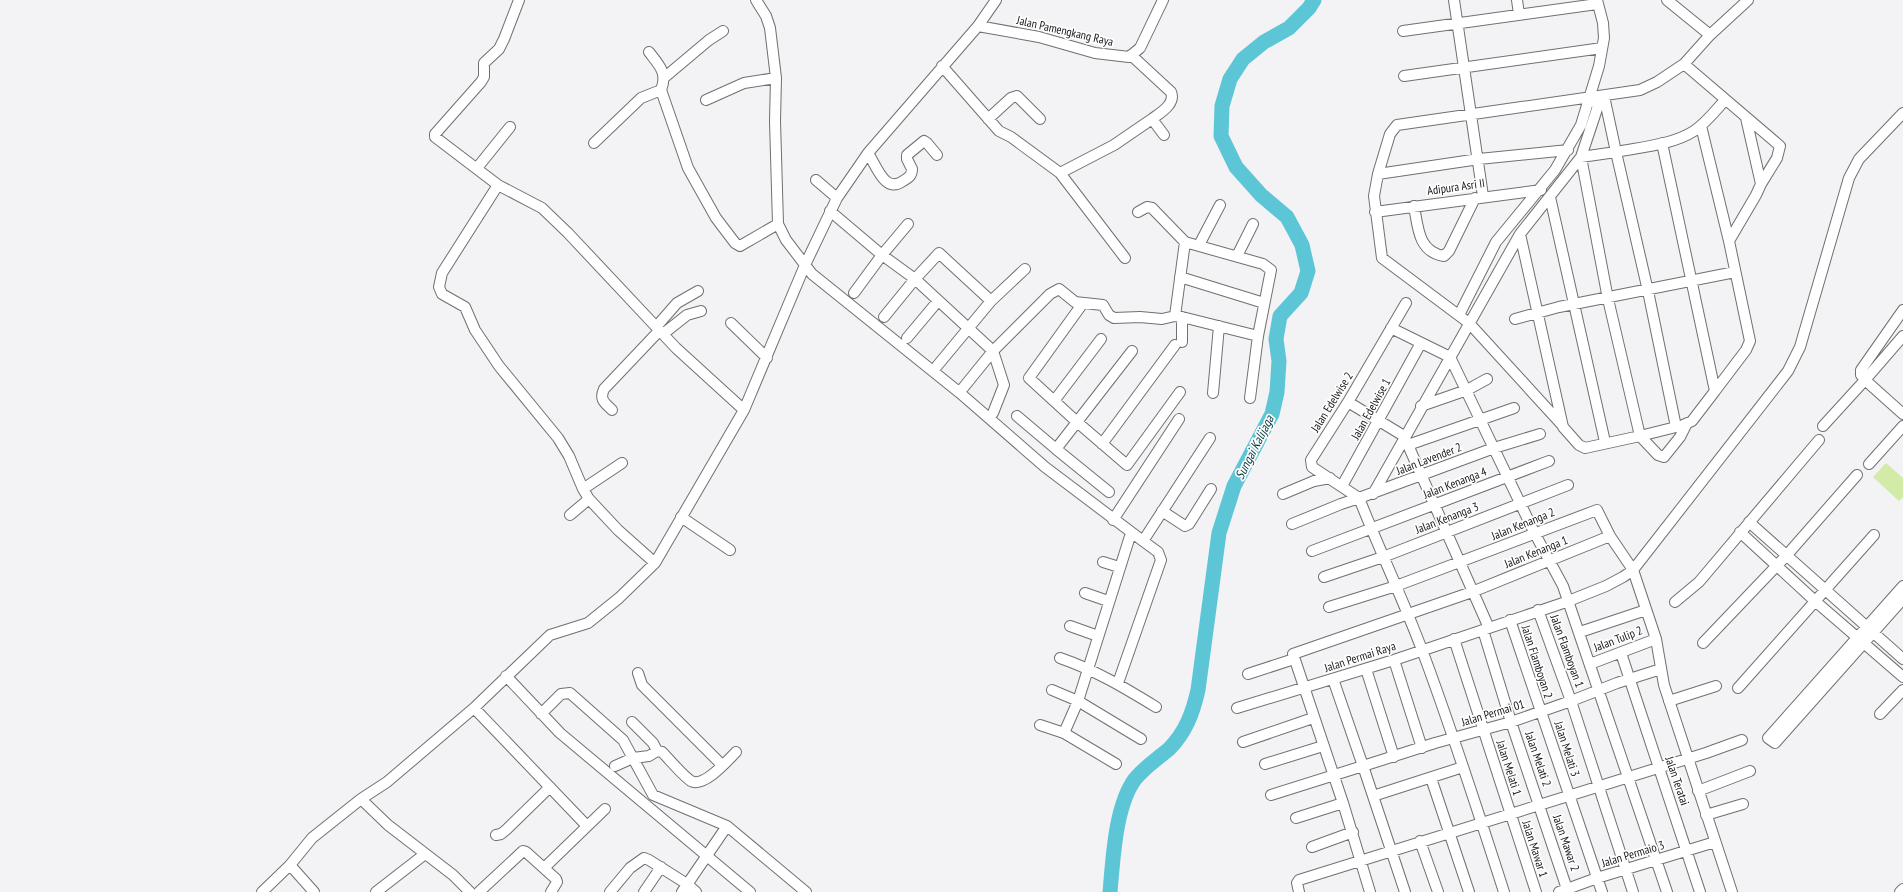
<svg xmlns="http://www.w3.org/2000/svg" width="1903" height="892" font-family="'PT Sans Narrow',sans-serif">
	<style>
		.green { fill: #d2eba7 }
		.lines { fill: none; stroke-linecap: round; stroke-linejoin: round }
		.river { stroke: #5dc6d6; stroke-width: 15 }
		.street-casing { stroke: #706f72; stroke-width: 12 }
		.street { stroke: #fff; stroke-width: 10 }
		.labels { text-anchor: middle; stroke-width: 3.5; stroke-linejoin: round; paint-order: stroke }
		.street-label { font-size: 12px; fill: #171718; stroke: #fff }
		.water-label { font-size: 13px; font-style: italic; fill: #063a41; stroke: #fff }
	</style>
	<rect width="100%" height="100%" fill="#f3f2f5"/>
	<!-- green -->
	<path class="green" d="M1886,463L1903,478V497L1899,501L1873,477Z"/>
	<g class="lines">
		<!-- river -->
		<path class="river" d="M1110,892C1113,860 1115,806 1135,779C1145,767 1157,759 1169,749C1186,732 1193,712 1198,690L1219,533L1234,486L1272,414L1277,392L1279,361L1276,339L1280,316L1301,293L1308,271L1302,245L1287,217L1261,195L1236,167L1221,136L1222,106L1230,79L1243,59L1264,42L1289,28L1309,8L1314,0"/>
		<!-- street casing -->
		<g class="street-casing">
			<path id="street" d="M519,0L504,39L499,49L484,63V77L481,82L435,134V137L498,185L542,208L568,233L676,348L744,410
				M756,0L766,16L770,28L776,78L775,121L778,224L786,240L812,274L960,393L1045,467L1143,541L1210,438
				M1454,0L1483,196
				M1517,0L1519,14
				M1667,0L1710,35
				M978,26L1039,37L1095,53L1129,57L1140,48L1163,0
				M1403,31L1597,4
				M649,52C659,65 668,73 661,90L688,168L716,218L735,243L740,246L778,224
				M1131,55L1171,92C1176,104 1160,113 1152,119
				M1684,64L1780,146L1777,158L1761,184
				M942,66L999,131L1011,137L1060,173L1125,258
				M1404,76L1602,48
				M665,77L709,40L723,31
				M1604,96L1616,152C1641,147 1672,145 1694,131C1706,123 1716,110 1725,100
				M706,100L744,83L776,78
				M988,119L1011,98L1017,96L1040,119
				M1701,126L1729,241L1750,341L1746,350L1715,391
				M594,143L641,98L661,90
				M1662,143L1715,391L1692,421L1681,426
				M868,153C877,167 885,194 903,181C908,178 912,176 912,169L907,159V155L924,141L927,143L937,155
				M477,168L510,127
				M1060,173L1114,145L1152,119L1164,135
				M1378,174L1479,159L1568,150
				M816,180L837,198
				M498,185L442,273L439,287L442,294L465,307L475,330L499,366L558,438L569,456L583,489L589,499L618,530L655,563
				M1550,197L1605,442
				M1414,206C1418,227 1418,252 1444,256L1449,251L1475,198
				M830,211L882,255L915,279L993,351L1004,385L993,413
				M1138,212L1147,207L1152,208L1185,242L1175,316
				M1375,212L1541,190
				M1520,234L1563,427L1579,445L1585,448L1640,436L1608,299L1581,157L1616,152L1648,291L1676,427L1640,436L1658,455L1664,457L1680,437L1686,425
				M1729,241L1756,195L1761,184L1746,118
				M1185,242L1263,264L1271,270L1258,336L1250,398
				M1199,245L1220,205
				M1237,256L1253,224
				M1180,277L1264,303
				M854,293L882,255L908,224
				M1083,303L1029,378L1077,422L1127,465L1180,392
				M1459,315L1496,242L1555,170L1581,125L1599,66L1604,38L1603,23L1597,0
				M884,317L915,279L939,253L991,301
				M1515,319L1559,307L1735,272
				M731,323L767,358
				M656,327L677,303L698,291
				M1391,328L1450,357
				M663,334L687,315L701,311
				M1903,336L1865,380L1903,414
				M907,338L938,301
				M1182,342V317
				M1450,357L1534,532L1563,586L1667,892
				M937,366L991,301L1025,269
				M963,388L993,351L1050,294L1059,289L1075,302L1103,305L1109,315L1114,318L1140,317L1162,319L1175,316L1182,317L1258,336
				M1213,393L1219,326
				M1054,401L1101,339
				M1348,402L1404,436L1489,628
				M1421,406L1467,390L1487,379
				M612,410C605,403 599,400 604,389L659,331
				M1017,416L1056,449
				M1563,426L1469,323L1382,258L1374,196L1378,174L1390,134L1397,125L1640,90L1657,82L1684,64L1710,35L1748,0
				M1823,426L1865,380L1861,375V370L1903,310
				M1102,444L1175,345
				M1408,445L1514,408
				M1869,464L1903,426
				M1342,486L1421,343
				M583,489L622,463
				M1109,492L1056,449L1132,351
				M1283,494L1314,481L1330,478
				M1373,494L1520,234L1581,157L1597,109L1598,97
				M1359,498L1312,467L1311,460L1348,402L1406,303
				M1162,511L1185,526L1189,524L1211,489
				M570,515L589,499
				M681,517L730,550
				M1113,520L1179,419
				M1749,522L1903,659
				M1292,524L1341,504L1359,498
				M1740,532L1815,601L1903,677
				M1312,551L1549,461
				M1103,562L1119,567
				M1324,577L1383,557L1568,485
				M1903,586L1768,738L1775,743L1903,599
				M1085,593L1108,601
				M1675,602L1699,582L1819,440
				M1329,607L1396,586L1597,510L1610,536L1633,570L1656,639L1664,685L1732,892
				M1538,610L1571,701L1633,892
				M1510,620L1602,892
				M1070,626L1098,636
				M1483,630L1511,722L1568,892
				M1580,632L1646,610
				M1454,639L1536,892
				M1703,643L1786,556L1857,475
				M1621,653L1700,892
				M1060,658C1095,670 1125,688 1156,707
				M1394,660L1422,748
				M1590,664L1656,639
				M1366,669L1394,757
				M638,673L642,685L722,765
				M1248,674L1294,659
				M506,676L560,733L750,892
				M1333,679L1363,766L1435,743L1511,722L1571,701L1617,683L1661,669
				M1118,683L1161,560L1158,552L1143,541
				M1738,688L1874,535
				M1052,690L1078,701L1141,739
				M1669,701L1716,686
				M474,708L587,826
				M1237,708L1394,660L1566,602L1606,586L1623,577L1633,570L1788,371L1800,347L1849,178L1859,159L1903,113
				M541,714L561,694L570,693L623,740L653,795L727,826L682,892
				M1880,714L1903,690
				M1040,725L1064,733L1116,764
				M1064,733L1078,701L1131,533
				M1243,742L1313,718
				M657,751L662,752C670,760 682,775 691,781C704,788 727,761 736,752
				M1265,764L1323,746
				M615,766L633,758L649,756L657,751L653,743L632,722
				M1431,778L1469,892
				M1698,791L1750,771
				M1271,795L1363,766L1405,892
				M1373,796L1463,767
				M361,799L388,825L453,875L470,892
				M1706,815L1743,804
				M1296,818L1343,803
				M727,826L806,892
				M496,835L501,834L507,829L550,787
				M1420,841L1438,892
				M1312,847L1353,832
				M290,865L314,892
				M544,868L605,809
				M262,892L290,865L312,838L361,799L387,782L474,708L550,635L588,623L619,598L655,563L744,410L805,265L837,198L868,153L978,26L996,0
				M376,892L425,854
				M479,892L523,851L526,852L556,879L557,882L551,892
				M610,892L630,868L644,858L649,860L687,884L696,892
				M644,892L661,867
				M1299,892L1297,883L1299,880L1706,753L1742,740
				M1370,892L1343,803L1293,654L1472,592L1610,536
				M1504,892C1478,811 1452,730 1422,650C1403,599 1379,549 1359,498L1494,448L1540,434
				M1559,892L1597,878L1715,842
				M1900,892L1903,889"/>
		</g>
		<!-- street -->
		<use href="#street" class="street"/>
	</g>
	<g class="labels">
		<!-- street labels -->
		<g class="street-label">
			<text transform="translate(1065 31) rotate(13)" y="4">Jalan Pamengkang Raya</text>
			<text transform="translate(1456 187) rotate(-8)" y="4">Adipura Asri II</text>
			<text transform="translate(1332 402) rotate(-58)" y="4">Jalan Edelwise 2</text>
			<text transform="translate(1371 409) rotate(-61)" y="4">Jalan Edelwise 1</text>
			<text transform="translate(1429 459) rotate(-21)" y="4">Jalan Lavender 2</text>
			<text transform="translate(1455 483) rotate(-21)" y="4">Jalan Kenanga 4</text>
			<text transform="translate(1447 518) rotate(-21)" y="4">Jalan Kenanga 3</text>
			<text transform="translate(1523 524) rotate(-22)" y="4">Jalan Kenanga 2</text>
			<text transform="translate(1536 552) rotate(-22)" y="4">Jalan Kenanga 1</text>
			<text transform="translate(1618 639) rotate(-21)" y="4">Jalan Tulip 2</text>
			<text transform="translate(1567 651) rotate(70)" y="4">Jalan Flamboyan 1</text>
			<text transform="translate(1360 657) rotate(-18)" y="4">Jalan Permai Raya</text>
			<text transform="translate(1537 662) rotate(72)" y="4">Jalan Flamboyan 2</text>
			<text transform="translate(1493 713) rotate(-17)" y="4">Jalan Permai 01</text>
			<text transform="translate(1567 749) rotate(72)" y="4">Jalan Melati 3</text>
			<text transform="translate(1538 759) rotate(71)" y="4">Jalan Melati 2</text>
			<text transform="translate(1509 768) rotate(72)" y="4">Jalan Melati 1</text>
			<text transform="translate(1677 781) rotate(71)" y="4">Jalan Teratai</text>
			<text transform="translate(1566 843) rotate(71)" y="4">Jalan Mawar 2</text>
			<text transform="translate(1535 849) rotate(72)" y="4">Jalan Mawar 1</text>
			<text transform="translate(1633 854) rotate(-17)" y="4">Jalan Permaio 3</text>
		</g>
		<!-- water labels -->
		<g class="water-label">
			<text transform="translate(1254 447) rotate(-63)" y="5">Sungai Kalijaga</text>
		</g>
	</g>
</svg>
